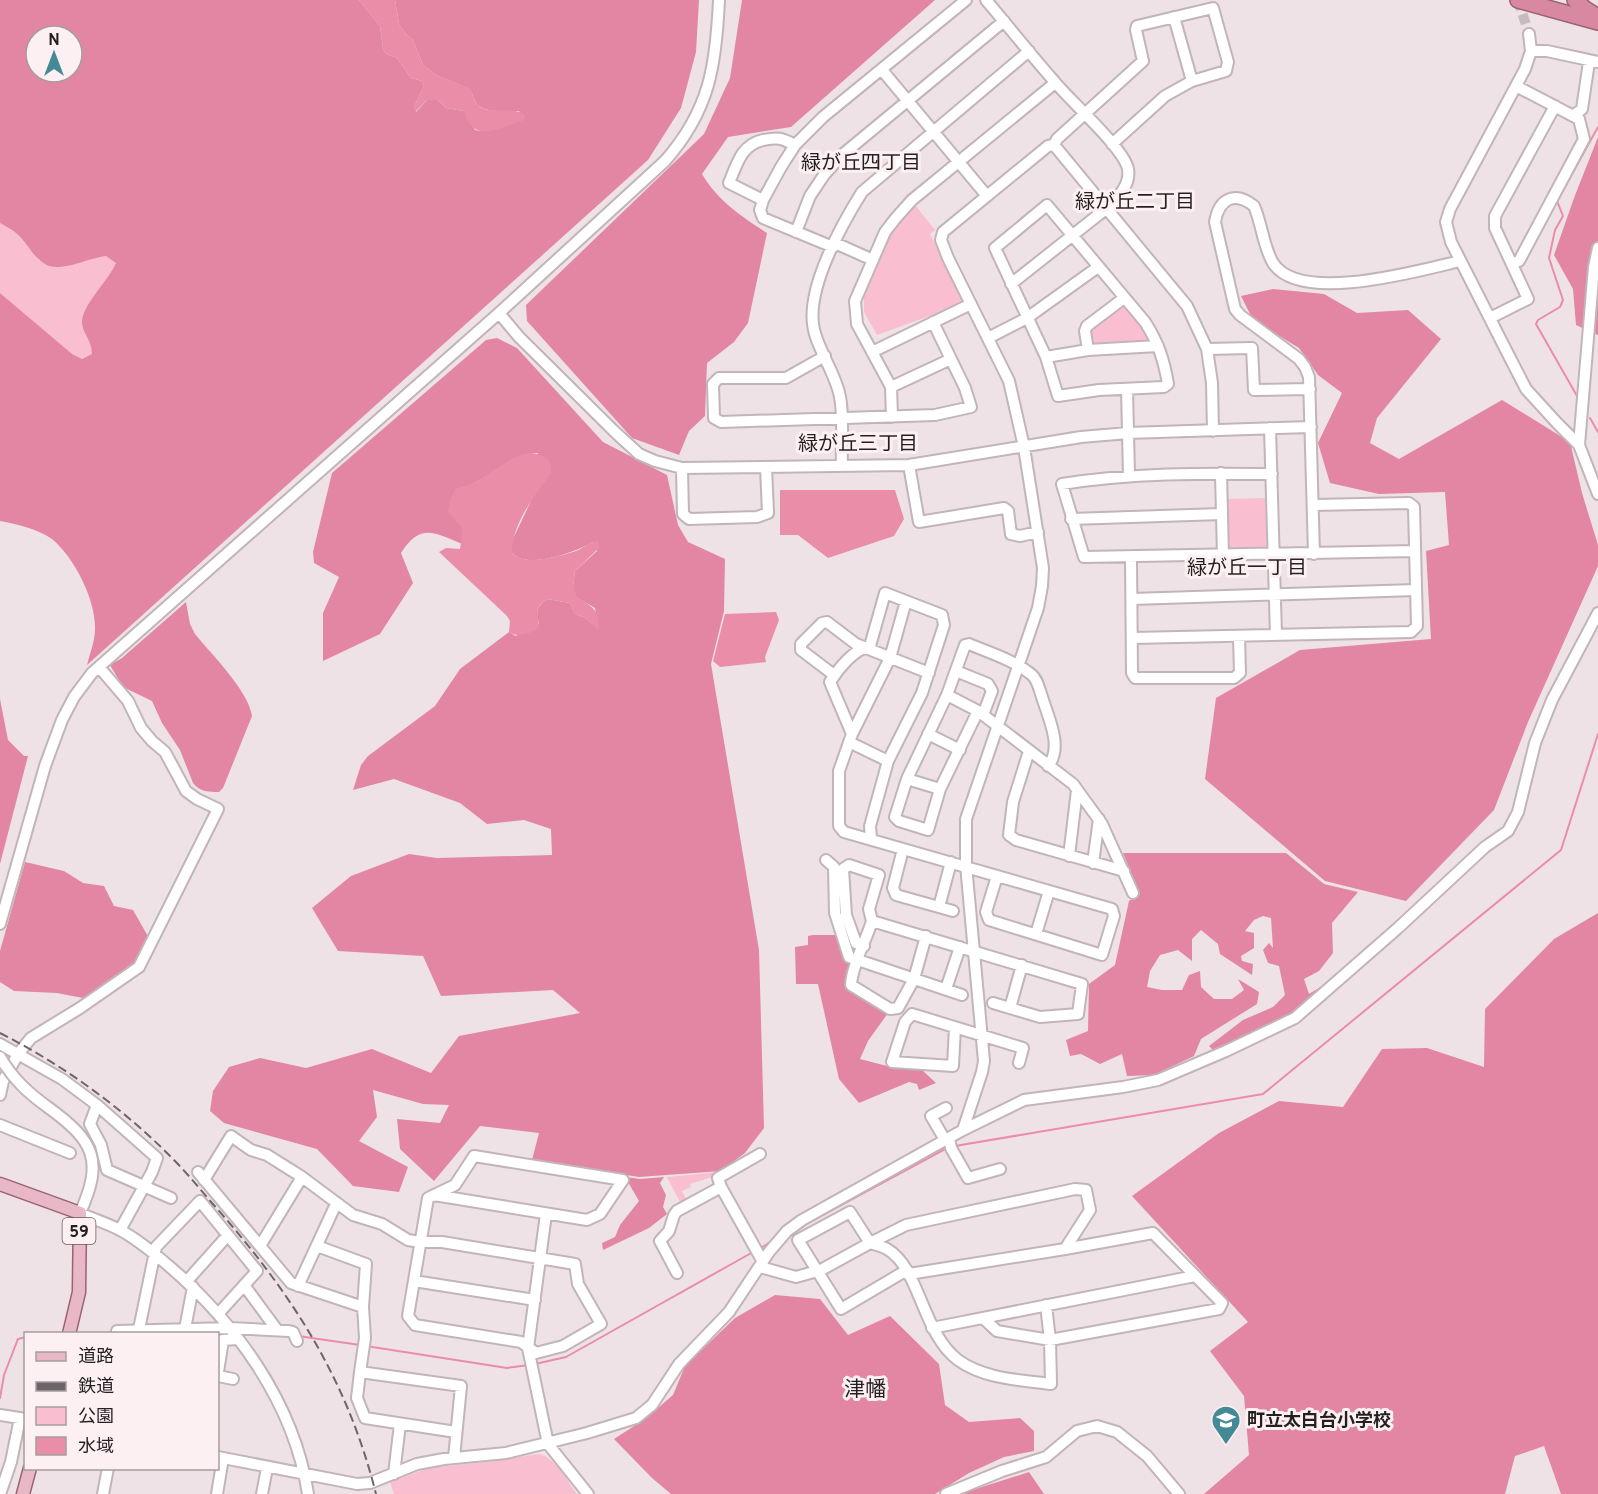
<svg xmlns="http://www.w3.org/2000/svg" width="1598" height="1494" font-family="Overpass,'Noto Sans JP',sans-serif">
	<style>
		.green { fill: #f9becf }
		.forest { fill: #e286a3; fill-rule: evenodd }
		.water { fill: #e98da9 }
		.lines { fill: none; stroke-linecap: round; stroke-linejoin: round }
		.stream { stroke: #e98da9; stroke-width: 2 }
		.minor-tunnel { stroke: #c6bbbf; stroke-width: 10; stroke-dasharray: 10 5; stroke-linecap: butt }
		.minor-casing { stroke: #c1b5b8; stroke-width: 14 }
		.major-casing { stroke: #996374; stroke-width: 15 }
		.highway-casing { stroke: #996374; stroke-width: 18 }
		.minor { stroke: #fff; stroke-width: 10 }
		.major { stroke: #e8b8c6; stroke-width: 12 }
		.highway { stroke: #d888a0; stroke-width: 15 }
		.rail { stroke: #6d6568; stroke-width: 2; stroke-dasharray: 9 4.5; stroke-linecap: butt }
		.minor-bridge-casing { stroke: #c1b5b8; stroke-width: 14; stroke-linecap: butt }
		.minor-bridge { stroke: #fff; stroke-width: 10 }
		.labels { text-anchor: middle; stroke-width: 6; stroke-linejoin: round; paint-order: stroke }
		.shield { fill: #fdf0f3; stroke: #655e60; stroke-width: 1.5 }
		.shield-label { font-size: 16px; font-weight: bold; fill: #241f21 }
		.poi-label { font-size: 18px; font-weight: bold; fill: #241f21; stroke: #fdf0f3; text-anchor: start }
		.neighbourhood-label { font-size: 20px; fill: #241f21; stroke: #fdf0f3 }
		.quarter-label { font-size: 21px; fill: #241f21; stroke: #fdf0f3 }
	</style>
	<rect width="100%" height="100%" fill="#efe2e6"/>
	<!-- green -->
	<path class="green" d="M915,205L935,230L930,234L961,298L960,305L877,335L864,312V298L865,290L886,238L891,235L900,219Z
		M0,223L17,234L40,261L106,256L117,263L85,334L92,344V355L82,359L72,355L0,293Z
		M1124,303L1153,341L1095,347L1092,344L1089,332L1092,327Z
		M1267,498L1268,548L1265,551L1226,549L1225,499Z
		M719,1172L721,1174L690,1184L691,1187L682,1191L687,1201L681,1204L667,1177Z
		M539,1454C555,1457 567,1481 577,1494H394L390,1482L429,1468L487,1462Z"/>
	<!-- forest -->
	<path class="forest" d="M0,0H359L380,26L383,49L386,54L397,58L411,78L422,81L424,86L414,107L416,112L427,100H438L446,108L464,111L475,130C493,135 506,121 520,111C509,111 484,114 476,103C474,99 472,93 470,89L436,75L423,65L413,40L405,33L399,24L395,0H699L696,52L681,108L648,160L87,665C90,653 95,641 95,629C96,600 74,557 52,539C38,529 17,524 0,521V293L72,354L82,359L92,354C92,340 82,333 82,322C82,305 109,280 116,263L106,256C90,258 75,266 59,267C38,269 30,245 16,233C11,229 5,226 0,223ZM36,36H72V72H36Z
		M742,0H935L791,127L728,137L702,174C718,201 741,216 767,233L748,323L734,342L707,363L705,416L689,431L679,455L632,438L527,321L526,305L704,134L730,78Z
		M1598,137V335L1576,325L1573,289L1554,255L1574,198Z
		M1273,289L1324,294L1357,313L1408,310L1441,339L1377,418L1370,443L1399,459L1502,400L1570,442L1582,493L1598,545V566L1528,722L1494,810L1406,901L1325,881L1205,779L1216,698L1300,650L1431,639L1426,551L1449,545L1445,492L1379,494L1330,483L1318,443L1342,393L1318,375L1299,348L1253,320L1241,296Z
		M497,338L517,348L603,442L667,475L678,525L688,542L725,559L724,611L711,664L759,950L764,1128L745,1153L721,1171L639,1177L532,1160L539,1133L480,1126L434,1181L400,1149L397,1119L440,1123L449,1105L423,1104L373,1090L377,1117L359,1141L408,1167L399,1192L353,1186L317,1149L224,1123L210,1111L213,1091L229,1067L260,1058L306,1068L372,1049L431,1073L459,1036L580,1013L553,990L441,996L423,956L338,951L312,908L351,876L409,854L437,858L552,855L551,829L524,820L487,824L460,803L394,779L353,790L361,765L368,756L435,706L460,669L509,632L516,636L539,624C536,611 536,607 547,599L570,603L575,614L586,618L598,629L595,608L576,597L573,587L575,571L597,551L593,542C576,552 526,570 512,553V541L531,501L538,453C514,454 498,470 478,481C471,485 463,487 455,490L463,529L462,544C434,532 420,523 401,553L413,583L380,634L323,661V613L339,577L314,563L313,552L332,473L486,340Z
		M186,602L190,624L195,634C212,655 248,690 252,716L223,788L219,792C209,792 200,792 193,783L180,750L162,723L152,701L123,687L110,665L122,658Z
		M0,699L8,740L24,756H28L0,864Z
		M1123,853H1286L1324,884L1358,892L1332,923L1333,953L1319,971L1304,979L1309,994L1330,981L1292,1015L1213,1050L1209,1046L1243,1020L1273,1007L1285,995L1279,966L1268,963L1263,950L1269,943L1273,948L1271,918L1263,916L1254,920L1245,931L1254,933V948L1241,956L1242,961L1253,964L1252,975L1220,954L1218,944L1201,930L1192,939V961L1178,950L1160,955L1150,971L1147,987L1162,990H1182L1189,975L1200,971L1201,987L1214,999H1232L1244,990L1238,979L1259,992L1257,1004L1201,1039L1194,1056L1154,1075L1127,1076L1122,1054L1100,1064L1081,1054L1070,1056L1066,1040L1088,1031L1089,984L1115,965L1129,901L1140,894Z
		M25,862L64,871L83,883L104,886L114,906L133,910L149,938L136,966L88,999L57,993L14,991L0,982V951Z
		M1598,913V1494H1561L1544,1446L1515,1456L1505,1494H1204L1249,1455L1244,1396L1210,1351L1248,1322L1132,1196L1219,1133L1279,1101L1343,1107L1382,1049L1427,1048L1484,1067L1485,1009L1554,939Z
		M813,935H837L843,958L851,963L847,969V989L888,1013L868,1041L860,1059L887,1066L922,1070L936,1083L919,1090L917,1084L909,1082L859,1103L839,1079L818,984H796L795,947L808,945V936Z
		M625,1177L640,1179L664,1177L660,1183L666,1195L663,1207L667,1214L649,1228L603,1250L602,1243L615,1237L620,1225L639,1201Z
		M775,1295L820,1299L848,1335L890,1316L939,1364L945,1405L969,1422L1020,1418L1034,1431V1451L1004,1457L969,1473L935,1494H671L652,1478L614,1439L645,1419L673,1395L685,1366L735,1318Z
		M1029,1472L1044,1494H960Z"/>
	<!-- water -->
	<path class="water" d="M359,0H395L399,24L405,33L413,40L423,65L436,75L471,89C472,93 474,100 476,103C487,117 512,105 525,115L524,120C501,128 472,145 464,111L446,108L438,100H427L415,112L414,107L424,86L422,81L411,78L397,58L386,54L383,49L380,26Z
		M527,453C540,453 554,457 551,473C534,497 512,523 512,553C523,567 561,556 576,551C584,548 589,542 598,541L600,547L575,571L573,587L577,597C591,606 602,611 598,630L586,618L575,614L570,603L547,599C529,612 543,614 537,630C527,634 519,638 509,632L510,621L507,616L439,552L446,548L460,549L463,529L448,512L450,500L455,490L476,482L511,459Z
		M780,490H895L904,519L894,536L828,558L798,535H780Z
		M776,612L779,620L765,657L766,662L720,667L713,661L725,614Z"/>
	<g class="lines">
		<!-- stream -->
		<path class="stream" d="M1577,396L1536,324L1538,320L1560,307L1563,300L1549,258L1555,230L1563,216L1557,201L1598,127
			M1590,418L1598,432
			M955,1146L1263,1094L1561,850L1598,734
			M804,1225L947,1148
			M761,1248L773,1240
			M298,1336L360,1345
			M366,1346L507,1368L529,1365
			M535,1364L566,1357L753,1252
			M0,1398L4,1375L18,1339L26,1337"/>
		<!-- minor-tunnel -->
		<path class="minor-tunnel" d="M1518,0L1529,34"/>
		<!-- minor casing -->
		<g class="minor-casing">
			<path id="minor" d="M986,0C1009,27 1031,55 1054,81C1069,100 1124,148 1128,169C1131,185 1117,198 1107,208L1011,284
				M1174,17L1192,81
				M1529,34L1531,51L1525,69L1450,209L1446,222L1451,242L1509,356L1526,389L1557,423L1579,445L1598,494
				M1531,51H1547L1598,62
				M882,70L987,196
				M1573,116L1582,109L1589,62
				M1054,145L1057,139L1143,61L1136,30L1137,26L1213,8L1228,62L1226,71L1192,81L1165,96L1112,144
				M763,200L729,183C737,164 741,145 763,140C779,137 781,138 795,145
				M1047,205L1145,322C1158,342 1164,360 1168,384L1164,387L1099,390L1058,396L1046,357L995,248Z
				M796,232L810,196L824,175L842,155L1004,21
				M835,243L873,260
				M833,247L763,218L760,210L763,200L781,167L795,145L823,117L966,0
				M1512,264L1519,261L1584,139L1579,119L1516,86
				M499,313L519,337L616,433L639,454L655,461L682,468L909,465L1081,437L1128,433L1311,427
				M1490,318L1528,299L1495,228V216L1555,106
				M988,338L1027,318L1098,267
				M1207,349L1252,348L1254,390L1310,389
				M1088,350L1085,331L1087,326L1124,298
				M872,352L971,304
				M825,356L786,378H719L713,384L714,418L721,422L935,415L971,407L965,388L933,322
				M1046,357L1088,350L1158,346
				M891,387L951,359
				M1127,389L1129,476
				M892,417L891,387L857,324L855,301L885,232L895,219L912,200L1055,83
				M1270,428L1276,635
				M1579,445L1594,267L1598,248
				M909,465L919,522L1004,508L1008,511L1011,534L1020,536L1038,532
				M842,466C841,445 844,416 840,397C836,373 815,346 813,324C808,285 842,224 862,192L1029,51
				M682,468L683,514L689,519L757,517L768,513L766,467
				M1221,473L1223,556
				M1272,474C1202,473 1131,473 1062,484L1084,557L1415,551
				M1071,519L1221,514
				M1314,554L1309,377L1305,367L1299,359L1240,315L1235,309L1215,222C1219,198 1235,191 1254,206C1262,224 1263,246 1273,263C1300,305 1421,270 1460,261
				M1131,558L1132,673L1135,678H1234L1240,673L1239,636
				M1132,599L1416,590
				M1132,638L1411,632L1417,626L1414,507L1409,503L1314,505
				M956,671L988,684L992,691L983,715
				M834,675L801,650V644L822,623L827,622L856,644L929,673
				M947,695L978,711L1073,784L1102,824L1133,893
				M978,711L940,789L928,830L899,821L895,817L907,779L947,695L965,645L969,644C990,653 1014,660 1032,675C1038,680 1040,692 1043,700C1049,719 1063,748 1048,766
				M852,734L890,658L906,601
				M928,734L960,750
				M849,742L888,761
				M1029,751L1013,802L1009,835L1016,840L1124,871
				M907,779L940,789
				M871,838L870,826L888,761L922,693L944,625L942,615L885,593L870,646C854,649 838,669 830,682L852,734L839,771V826L844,832L1112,909L1114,916L1102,955L989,920L986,912L997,876
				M903,849L893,888L896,895L953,911
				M1069,856L1077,790
				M826,860L834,867L835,913L849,957L962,995
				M1093,863L1099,819
				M939,907L951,862
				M872,921C866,941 852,965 851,985L890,1009L898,1008L914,979L926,936
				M0,924L45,766L62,720L74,697L92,673L499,313L665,161C710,110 716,65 719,0
				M1036,934L1049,891
				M864,946L856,943L846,915L843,869L849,865L879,875L869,909L872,921L1082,984L1078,1014L1040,1017L993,1003
				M946,989L960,947
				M1010,1008L1022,965
				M955,1027L953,1066L892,1062L905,1022L912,1014L1023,1048L1019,1063
				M0,1044L62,1079L97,1105L157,1158L152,1172L120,1230
				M0,1095L3,1081L18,1054L31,1038L80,1008L139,967L218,809L197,799L186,791L165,752L152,741L141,728L128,701L99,667
				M97,1105L90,1124L101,1145L107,1170L171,1198
				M49,1108C94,1141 104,1160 80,1213C93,1219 106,1223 118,1229C134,1237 150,1250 163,1261C234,1320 294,1402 308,1494
				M0,1125L70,1153
				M963,1130L982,1072L984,1061L966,865V819L1038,608L1042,586L1043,568L1024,447L1009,381L948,258L941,240L943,232L1048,146L1054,145L1187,306L1207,349L1212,383L1213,431
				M949,1138L951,1148L968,1178L1000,1169
				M945,1140L931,1116L946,1108
				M198,1172L291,1283L363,1307
				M204,1180L231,1136L251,1150L267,1155L302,1177L353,1215L382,1224L408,1240L420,1242H442L575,1264L578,1284L601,1324L563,1346L536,1353L521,1342L415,1325L408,1316L428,1198L455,1185L474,1156L623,1180L600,1214L587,1220L434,1195
				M721,1187L763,1262
				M546,1214L528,1348L548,1444L588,1494
				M260,1246L302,1177
				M317,1246L366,1264L363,1307L365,1338L360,1372
				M760,1267L796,1277L821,1270L870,1243C876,1245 882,1246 887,1249C920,1268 922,1333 958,1360C984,1379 1020,1380 1051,1384L1050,1340L1046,1305
				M907,1270L841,1309L798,1240L850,1212L870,1243L906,1225L1075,1189L1086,1190L1090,1210L1065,1249L909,1274
				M677,1273L660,1241L669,1231L674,1215L677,1211L721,1187L718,1178L760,1154
				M187,1281L228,1235
				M414,1281L535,1300
				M244,1285L277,1330
				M298,1286L336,1204
				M983,1318L997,1331L1050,1340L1219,1309L1222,1303L1153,1233L1065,1249
				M932,1328L1195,1276
				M117,1331L230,1328L289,1331L293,1332L297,1341
				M138,1334L156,1247L200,1201L257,1271L218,1314
				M184,1334L193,1287
				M218,1372L223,1340L237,1339
				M218,1376L233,1379
				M0,1415L26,1419
				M218,1457L357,1484L370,1483L417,1464L444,1459L506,1453L587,1433L636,1418L652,1405L679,1364L729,1312L769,1252L787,1231L802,1220L963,1130L1024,1100L1123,1087L1158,1080L1226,1051L1295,1018L1398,928L1485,847L1508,831L1518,812L1535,743L1552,700L1598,613
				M454,1458L461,1386L360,1372L357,1398L365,1418L456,1432
				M394,1474L400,1424
				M0,1494L11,1462L20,1418
				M103,1494L108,1468
				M217,1494L223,1458
				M262,1494L267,1468
				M946,1494L1002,1471L1046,1457L1077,1431L1097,1426L1117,1432L1147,1456L1179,1494"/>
		</g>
		<!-- major casing -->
		<g class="major-casing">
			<path id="major" d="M0,1184L80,1213L79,1292L69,1334
				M23,1494L30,1468"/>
		</g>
		<!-- highway casing -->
		<g class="highway-casing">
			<path id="highway" d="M1518,0L1598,22
				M1575,0L1585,9L1598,17"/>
		</g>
		<!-- minor -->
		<use href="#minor" class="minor"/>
		<!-- major -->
		<use href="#major" class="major"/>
		<!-- highway -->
		<use href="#highway" class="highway"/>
		<!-- rail -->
		<path class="rail" d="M0,1033C63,1065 123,1108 173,1159C187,1173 199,1188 212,1203C291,1292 347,1378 376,1494"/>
		<!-- minor-bridge casing -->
		<g class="minor-bridge-casing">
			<path id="minor-bridge" d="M0,1057C13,1079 28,1093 49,1108"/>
		</g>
		<!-- minor-bridge -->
		<use href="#minor-bridge" class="minor-bridge"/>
	</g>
	<!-- icons -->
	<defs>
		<g id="school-pin" transform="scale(1.5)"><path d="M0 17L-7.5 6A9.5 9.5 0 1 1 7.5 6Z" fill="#448a96" stroke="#fdf0f3"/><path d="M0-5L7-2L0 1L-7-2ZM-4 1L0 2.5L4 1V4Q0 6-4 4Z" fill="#fff"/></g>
	</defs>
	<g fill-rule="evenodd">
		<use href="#school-pin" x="1226" y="1420"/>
	</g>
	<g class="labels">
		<!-- shield labels -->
		<rect class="shield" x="62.5" y="1218" width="33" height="26" rx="4.5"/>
		<g class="shield-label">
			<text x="79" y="1237">59</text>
		</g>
		<!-- poi labels -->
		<g class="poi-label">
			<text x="1247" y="1426">町立太白台小学校</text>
		</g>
		<!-- neighbourhood labels -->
		<g class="neighbourhood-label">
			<text x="861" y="169">緑が丘四丁目</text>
			<text x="1135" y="208">緑が丘二丁目</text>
			<text x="858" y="450">緑が丘三丁目</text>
			<text x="1247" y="574">緑が丘一丁目</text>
		</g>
		<!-- quarter labels -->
		<g class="quarter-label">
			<text x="865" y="1396">津幡</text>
		</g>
	</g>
	<!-- legend -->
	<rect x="24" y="1332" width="195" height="138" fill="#fdf0f3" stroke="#a69c9f" stroke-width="1.5"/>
	<rect x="36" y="1352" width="30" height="9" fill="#e8b8c6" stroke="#a69c9f" stroke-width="1.5"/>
	<text x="78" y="1362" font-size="18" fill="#241f21">道路</text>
	<rect x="36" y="1382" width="30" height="9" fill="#6d6568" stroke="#a69c9f" stroke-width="1.5"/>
	<text x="78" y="1392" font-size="18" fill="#241f21">鉄道</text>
	<rect x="36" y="1407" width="30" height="18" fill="#f9becf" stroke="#a69c9f" stroke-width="1.5"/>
	<text x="78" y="1422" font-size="18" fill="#241f21">公園</text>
	<rect x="36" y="1437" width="30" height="18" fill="#e98da9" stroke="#a69c9f" stroke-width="1.5"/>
	<text x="78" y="1452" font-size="18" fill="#241f21">水域</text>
	<!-- north arrow -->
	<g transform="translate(54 54)"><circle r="28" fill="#fdf0f3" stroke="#a69c9f" stroke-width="1.5"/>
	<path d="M0-4.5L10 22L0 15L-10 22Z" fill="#448a96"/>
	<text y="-9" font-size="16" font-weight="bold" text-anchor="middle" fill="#241f21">N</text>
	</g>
</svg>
